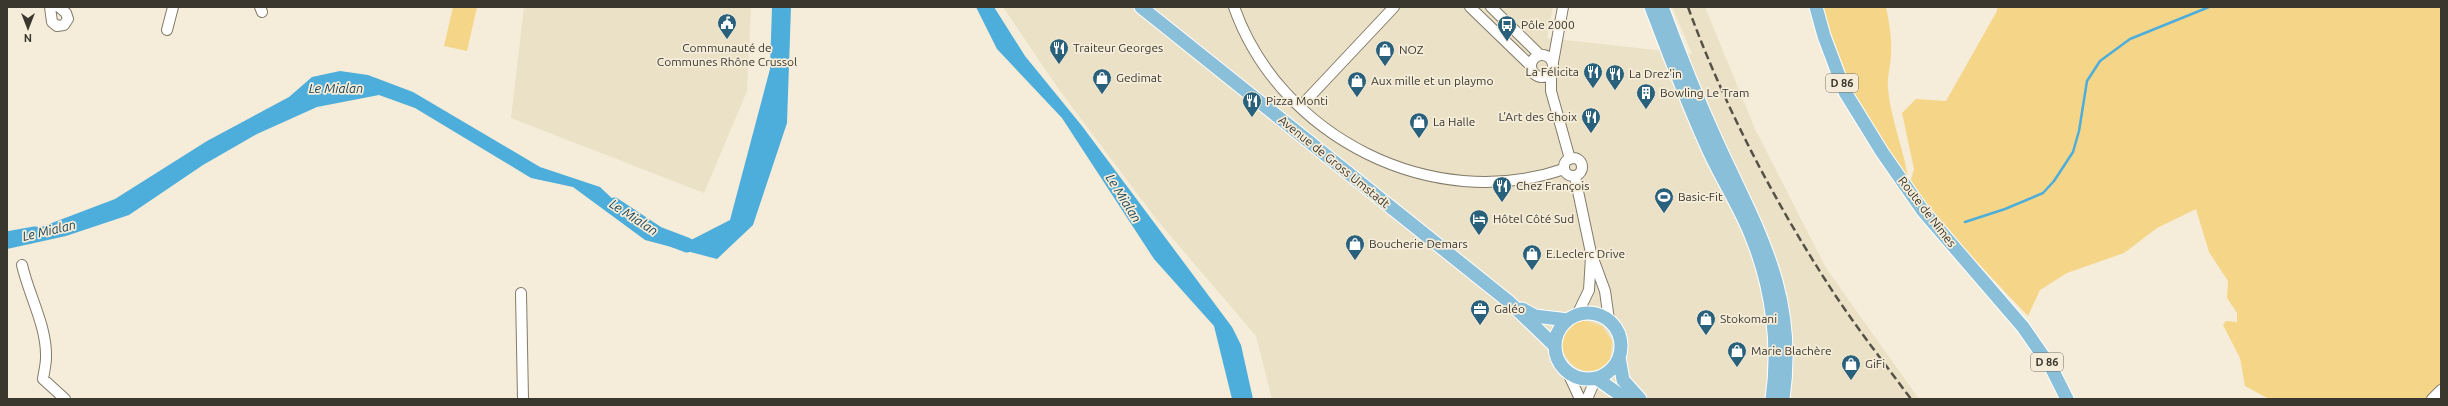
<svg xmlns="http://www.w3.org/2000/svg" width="2448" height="406" font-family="Ubuntu,sans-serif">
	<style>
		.built { fill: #ebe1c6 }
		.green { fill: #f5d688 }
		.water { fill: #4daddb }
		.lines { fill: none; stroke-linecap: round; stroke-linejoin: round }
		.stream { stroke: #4daddb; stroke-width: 2.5 }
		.river { stroke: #4daddb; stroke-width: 15 }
		.minor-casing { stroke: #827b69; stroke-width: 12 }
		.major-casing { stroke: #fff; stroke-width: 15 }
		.minor { stroke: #fff; stroke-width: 10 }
		.major { stroke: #8abfd9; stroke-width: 13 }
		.rail { stroke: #555147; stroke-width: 2.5; stroke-dasharray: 8 4; stroke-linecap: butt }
		.labels { text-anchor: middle; stroke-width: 3.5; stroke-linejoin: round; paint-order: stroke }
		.shield { fill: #f5edd9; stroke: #726e62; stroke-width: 1 }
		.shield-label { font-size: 11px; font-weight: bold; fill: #3a372f }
		.poi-label { font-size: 12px; fill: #3a372f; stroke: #f5edd9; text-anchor: start }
		.street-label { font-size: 12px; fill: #3a372f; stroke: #f5edd9 }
		.water-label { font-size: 13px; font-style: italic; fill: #184155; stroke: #f5edd9 }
	</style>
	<rect width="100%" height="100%" fill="#f5edd9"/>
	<!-- built -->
	<path class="built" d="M524,7H751L747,91L704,193L511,118Z
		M1003,7H1553L1547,38L1692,54L1672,7H1705L1755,129L1826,268L1919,399H1272L1256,336L1157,220L1060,91Z"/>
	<!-- green -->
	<path class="green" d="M453,7H477L467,51L444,46Z
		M1816,7H1886C1889,22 1892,37 1891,52C1891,65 1887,76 1888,89C1891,122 1906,154 1909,186L1914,169L1902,113L1916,99L1946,101L1997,11V7H2441V399H2269L2245,386L2240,358L2223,325L2226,321L2237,322V313L2227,298L2228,281L2209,252L2196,209L2157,228L2124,253L2067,273L2040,290L2028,316L1908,190L1845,92Z
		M1583,320L1602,326L1612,341L1610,361C1575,396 1537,328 1583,320Z"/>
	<!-- water -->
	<path class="water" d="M772,7H791L787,123L753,225L717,259L645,240L573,187L531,178L415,108L379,95L317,107L257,134L203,165L129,215L66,236L7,249V240L115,199L207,141L289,97L312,77L340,71L368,75L413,92L540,167L600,187L636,221L663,237L691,240L730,220L770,69Z
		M976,7H994L1025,56L1082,126L1232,327L1241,345L1253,399H1232L1214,326L1154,259L1062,118L997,49Z"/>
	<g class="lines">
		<!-- stream -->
		<path class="stream" d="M1965,222L2005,209L2043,193L2054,181L2073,152L2079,131L2087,81L2100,61L2130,39L2209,7"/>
		<!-- river -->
		<path class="river" d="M614,205L658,234L687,245
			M7,239L35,234"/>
		<!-- minor casing -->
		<g class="minor-casing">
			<path id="minor" d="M50,7L52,22L57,26L64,25L68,19L66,13L59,7
				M260,7L262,12
				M1234,7C1280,137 1432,214 1564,169
				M1470,7L1531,66
				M1491,7L1540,55
				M167,30L173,7
				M1531 66a11 11 0 1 1 22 0a11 11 0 1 1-22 0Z
				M1553,62L1563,7
				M1551,74V91L1570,159
				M1300,107L1394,7
				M1564 167a9 9 0 1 1 18 0a9 9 0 1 1-18 0Z
				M1575,177L1591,253L1605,291L1609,320
				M22,265C29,296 47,326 46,358C46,364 44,372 43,379L65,399
				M521,293L523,399
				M1577,315L1589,290L1591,257
				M1568,373L1580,399
				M1587,399L1596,378
				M2432,399L2441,390"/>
		</g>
		<!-- major casing -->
		<g class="major-casing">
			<path id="major" d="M1141,7L1508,301L1555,346
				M1651,7C1670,56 1688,106 1710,153C1723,181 1740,207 1751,235C1772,286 1780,345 1772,399
				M1662,7C1679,53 1697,98 1717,142C1758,232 1798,294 1783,399
				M1816,7L1824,36L1845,92L1882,152L1923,211L2023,327L2052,369L2067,399
				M1522,309L1535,316L1568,320
				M1555 346a33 33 0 1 1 66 0a33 33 0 1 1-66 0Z
				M1619,357L1623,380L1640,399
				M1596,378L1626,399"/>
		</g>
		<!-- minor -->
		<use href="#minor" class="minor"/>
		<!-- major -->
		<use href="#major" class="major"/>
		<!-- rail -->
		<path class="rail" d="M1688,7C1722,101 1772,197 1826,281C1852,322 1882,360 1911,399"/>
	</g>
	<!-- icons -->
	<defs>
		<g id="civic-pin" transform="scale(1)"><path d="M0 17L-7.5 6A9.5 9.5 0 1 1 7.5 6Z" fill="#29607b" stroke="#f5edd9"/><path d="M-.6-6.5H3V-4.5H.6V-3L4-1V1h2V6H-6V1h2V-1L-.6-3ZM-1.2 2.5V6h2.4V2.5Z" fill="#fff"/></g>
		<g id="bus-pin" transform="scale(1)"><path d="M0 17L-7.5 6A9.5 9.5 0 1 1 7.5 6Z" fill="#29607b" stroke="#f5edd9"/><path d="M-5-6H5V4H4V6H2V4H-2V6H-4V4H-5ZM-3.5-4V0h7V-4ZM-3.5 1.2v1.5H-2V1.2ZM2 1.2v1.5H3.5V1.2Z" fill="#fff"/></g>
		<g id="restaurant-pin" transform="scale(1)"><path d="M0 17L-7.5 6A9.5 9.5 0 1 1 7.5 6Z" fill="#29607b" stroke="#f5edd9"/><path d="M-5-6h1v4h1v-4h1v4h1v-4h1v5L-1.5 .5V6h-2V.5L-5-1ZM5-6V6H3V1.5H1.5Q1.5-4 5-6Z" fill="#fff"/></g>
		<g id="shop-pin" transform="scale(1)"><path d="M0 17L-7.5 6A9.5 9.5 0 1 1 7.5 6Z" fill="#29607b" stroke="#f5edd9"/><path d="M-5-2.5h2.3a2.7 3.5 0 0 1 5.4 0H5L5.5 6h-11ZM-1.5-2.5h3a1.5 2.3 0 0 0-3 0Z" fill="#fff"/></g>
		<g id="building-pin" transform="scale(1)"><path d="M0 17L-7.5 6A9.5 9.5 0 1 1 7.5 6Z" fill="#29607b" stroke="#f5edd9"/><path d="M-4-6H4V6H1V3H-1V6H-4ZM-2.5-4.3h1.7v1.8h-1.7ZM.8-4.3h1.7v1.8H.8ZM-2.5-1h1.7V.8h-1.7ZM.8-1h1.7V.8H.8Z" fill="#fff"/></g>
		<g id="stadium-pin" transform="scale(1)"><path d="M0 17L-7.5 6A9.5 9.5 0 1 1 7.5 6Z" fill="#29607b" stroke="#f5edd9"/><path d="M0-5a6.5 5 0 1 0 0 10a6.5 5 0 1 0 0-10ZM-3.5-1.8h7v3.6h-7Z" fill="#fff"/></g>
		<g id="hotel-pin" transform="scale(1)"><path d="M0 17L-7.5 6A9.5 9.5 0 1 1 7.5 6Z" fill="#29607b" stroke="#f5edd9"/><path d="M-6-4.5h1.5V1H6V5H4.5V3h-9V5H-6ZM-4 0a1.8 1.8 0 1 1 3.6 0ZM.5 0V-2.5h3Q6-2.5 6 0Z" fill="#fff"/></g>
		<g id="office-pin" transform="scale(1)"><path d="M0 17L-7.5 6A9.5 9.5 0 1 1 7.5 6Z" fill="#29607b" stroke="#f5edd9"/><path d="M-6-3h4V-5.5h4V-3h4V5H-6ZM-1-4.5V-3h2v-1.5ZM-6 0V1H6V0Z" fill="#fff"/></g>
	</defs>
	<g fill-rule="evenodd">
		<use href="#civic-pin" x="727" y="23"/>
		<use href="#bus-pin" x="1507" y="25"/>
		<use href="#restaurant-pin" x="1059" y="48"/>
		<use href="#shop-pin" x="1385" y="50"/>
		<use href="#restaurant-pin" x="1593" y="72"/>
		<use href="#restaurant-pin" x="1615" y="74"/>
		<use href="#shop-pin" x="1102" y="78"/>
		<use href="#shop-pin" x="1357" y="81"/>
		<use href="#building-pin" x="1646" y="93"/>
		<use href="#restaurant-pin" x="1252" y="101"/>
		<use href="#restaurant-pin" x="1591" y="117"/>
		<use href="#shop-pin" x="1419" y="122"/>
		<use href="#restaurant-pin" x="1502" y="186"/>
		<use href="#stadium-pin" x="1664" y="197"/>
		<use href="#hotel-pin" x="1479" y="219"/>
		<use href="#shop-pin" x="1355" y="244"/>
		<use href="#shop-pin" x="1532" y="254"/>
		<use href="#office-pin" x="1480" y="309"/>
		<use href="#shop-pin" x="1706" y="319"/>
		<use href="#shop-pin" x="1737" y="351"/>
		<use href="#shop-pin" x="1851" y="364"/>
	</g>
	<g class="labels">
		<!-- shield labels -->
		<g class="shield">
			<rect x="1826" y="74" width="32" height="18" rx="3"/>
			<rect x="2031" y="353" width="32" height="18" rx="3"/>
		</g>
		<g class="shield-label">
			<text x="1842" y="87">D 86</text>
			<text x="2047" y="366">D 86</text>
		</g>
		<!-- poi labels -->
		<g class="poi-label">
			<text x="1521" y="29">Pôle 2000</text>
			<text x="727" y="52" text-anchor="middle">Communauté de<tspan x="727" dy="14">Communes Rhône Crussol</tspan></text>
			<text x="1073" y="52">Traiteur Georges</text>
			<text x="1399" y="54">NOZ</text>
			<text x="1579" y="76" text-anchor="end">La Félicita</text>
			<text x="1629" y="78">La Drez'in</text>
			<text x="1116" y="82">Gedimat</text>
			<text x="1371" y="85">Aux mille et un playmo</text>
			<text x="1660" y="97">Bowling Le Tram</text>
			<text x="1266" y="105">Pizza Monti</text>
			<text x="1577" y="121" text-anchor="end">L'Art des Choix</text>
			<text x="1433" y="126">La Halle</text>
			<text x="1516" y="190">Chez François</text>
			<text x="1678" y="201">Basic-Fit</text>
			<text x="1493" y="223">Hôtel Côté Sud</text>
			<text x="1369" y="248">Boucherie Demars</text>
			<text x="1546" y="258">E.Leclerc Drive</text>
			<text x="1494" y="313">Galéo</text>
			<text x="1720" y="323">Stokomani</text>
			<text x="1751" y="355">Marie Blachère</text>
			<text x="1865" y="368">GiFi</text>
		</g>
		<!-- street labels -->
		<g class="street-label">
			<text transform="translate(1334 162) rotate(39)" y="4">Avenue de Gross Umstadt</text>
			<text transform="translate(1927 212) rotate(52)" y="4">Route de Nîmes</text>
		</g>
		<!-- water labels -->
		<g class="water-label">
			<text x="336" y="93">Le Mialan</text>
			<text transform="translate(1124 198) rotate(58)" y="5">Le Mialan</text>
			<text transform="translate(634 217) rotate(33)" y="5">Le Mialan</text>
			<text transform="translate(49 230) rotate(-13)" y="5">Le Mialan</text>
		</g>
	</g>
	<!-- border -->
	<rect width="2448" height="406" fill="none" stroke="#3a372f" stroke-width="16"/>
	<!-- north arrow -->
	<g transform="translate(28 28) rotate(180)" stroke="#f5edd9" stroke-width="3" paint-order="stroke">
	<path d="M0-3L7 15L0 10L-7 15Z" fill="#3a372f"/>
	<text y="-6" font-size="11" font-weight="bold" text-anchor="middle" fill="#3a372f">N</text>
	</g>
</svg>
